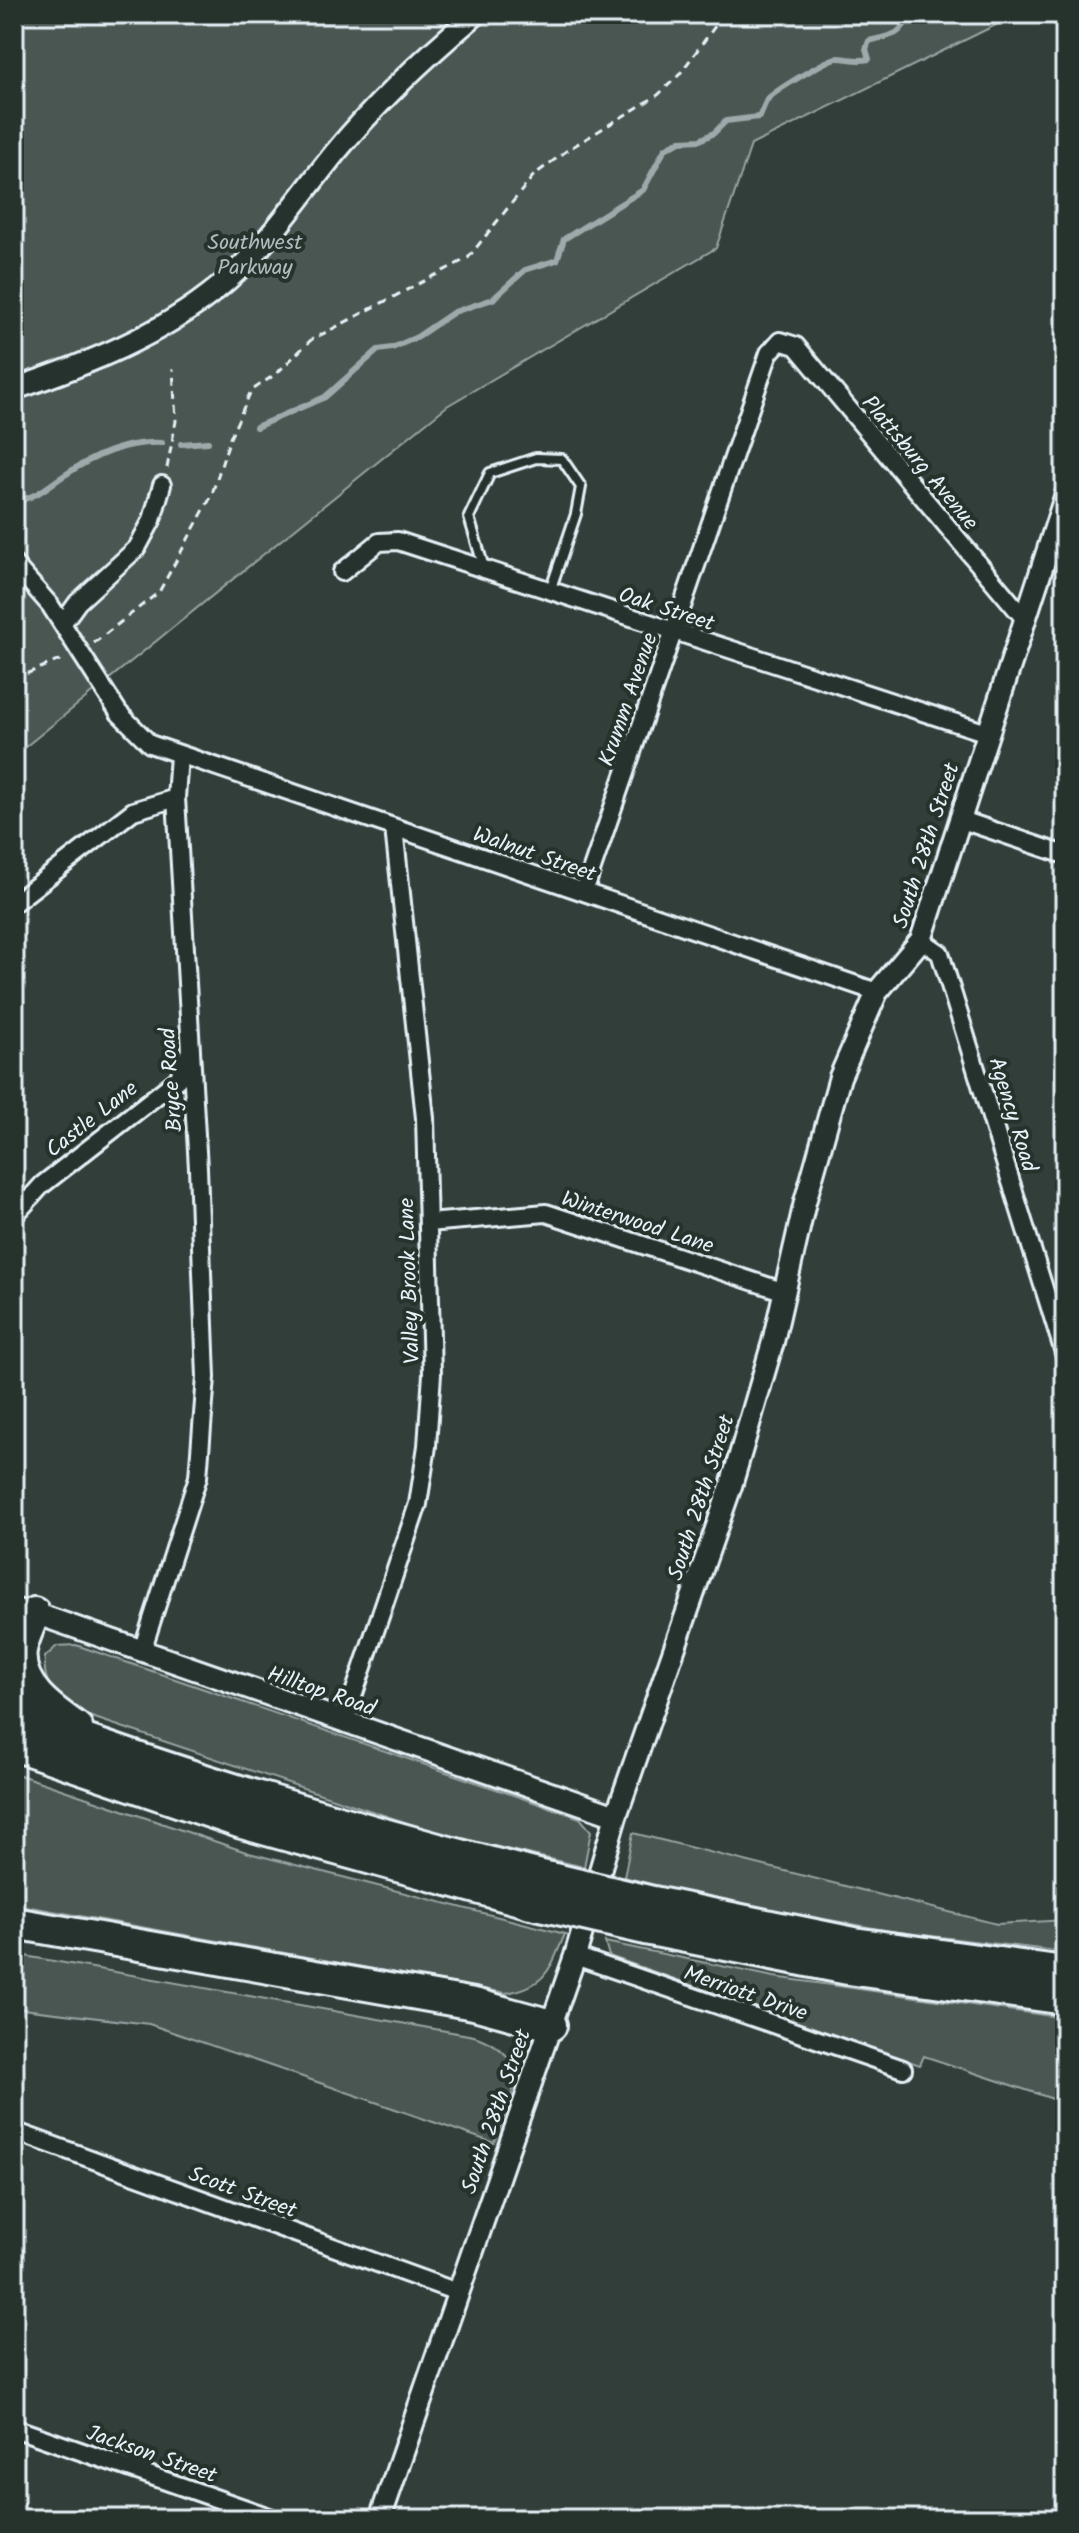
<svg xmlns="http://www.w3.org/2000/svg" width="1079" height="2533" font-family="Kalam,sans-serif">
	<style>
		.green { fill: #495651; stroke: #98a4a4; stroke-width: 2 }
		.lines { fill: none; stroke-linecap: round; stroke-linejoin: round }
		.stream { stroke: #9ea9ab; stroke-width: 6 }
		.service-casing { stroke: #e8f1f8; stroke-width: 14 }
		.minor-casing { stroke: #e8f1f8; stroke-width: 22 }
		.tertiary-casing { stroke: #e8f1f8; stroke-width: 26 }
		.motorway-casing { stroke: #e8f1f8; stroke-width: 36 }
		.path { stroke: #e8f1f8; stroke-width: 3; stroke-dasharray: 8 6; stroke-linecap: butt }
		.service { stroke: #26332d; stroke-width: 8 }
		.minor { stroke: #26332d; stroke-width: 16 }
		.tertiary { stroke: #26332d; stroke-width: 20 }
		.motorway { stroke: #26332d; stroke-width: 30 }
		.motorway-bridge-casing { stroke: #e8f1f8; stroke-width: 36; stroke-linecap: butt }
		.motorway-bridge { stroke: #26332d; stroke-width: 30 }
		.labels { text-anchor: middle; stroke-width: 8; stroke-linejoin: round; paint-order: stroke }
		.park-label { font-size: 22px; fill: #b0bbbe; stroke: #26332d }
		.street-label { font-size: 22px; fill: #e8f1f8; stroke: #26332d }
	</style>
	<rect width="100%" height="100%" fill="#323e39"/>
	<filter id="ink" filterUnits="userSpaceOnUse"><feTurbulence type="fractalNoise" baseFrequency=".0125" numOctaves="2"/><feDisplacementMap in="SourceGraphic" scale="16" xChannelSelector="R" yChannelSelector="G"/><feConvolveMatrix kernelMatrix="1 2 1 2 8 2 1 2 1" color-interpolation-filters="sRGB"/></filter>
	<g filter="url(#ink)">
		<!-- green -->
		<path class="green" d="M14,14H1018L751,145L716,248L447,406L14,756Z
			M76,1645L580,1818L591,1831L584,1867L434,1832L77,1712C55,1696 42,1685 45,1657L57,1646Z
			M14,1773L249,1853L565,1934C550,1969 547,1986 506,1993L14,1904Z
			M633,1833L997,1924L1065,1920V1952L890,1931L694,1895L624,1877Z
			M605,1942L774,1977L1065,2018V2103L924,2056L920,2065L609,1956Z
			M14,1954L474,2036C538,2058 511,2095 494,2143L149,2024L14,2008Z"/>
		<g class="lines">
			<!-- stream -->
			<path class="stream" d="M256,427L325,397L378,350L392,348L417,337L454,312L493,299L525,270L557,260L564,239L643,190L665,149L680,141L700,140L714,133L726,121L759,117C762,112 764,105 767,100C771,93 829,58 837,58C849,58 856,62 869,59L866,49L869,41C895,34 897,38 911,14
				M181,444L208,442
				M21,500C40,495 49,485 65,475C93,456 127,441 162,443"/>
			<!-- service casing -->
			<g class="service-casing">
				<path id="service" d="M484,568L469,517L490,473L536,458L562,459L581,487L576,514L550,591"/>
			</g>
			<!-- minor casing -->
			<g class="minor-casing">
				<path id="minor" d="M14,564L50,605L119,713L150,744L877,992
					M342,572L379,542L398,541L987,733
					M62,624L78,602L137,548L152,520L162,485
					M959,819L1065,855
					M584,892L769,353L780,341L796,346L1024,618
					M14,903L133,811L176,798
					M921,940L940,953L1065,1356
					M14,1216L42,1185L178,1079L189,1053
					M428,1223L546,1213L782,1291
					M14,1607L34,1613
					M142,1651L198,1477L206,1377L198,1168L176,798L179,755
					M344,1723L418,1504L427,1446L432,1374L425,1118L394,828
					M575,1956L903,2069
					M14,2131L457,2292
					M14,2428L275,2519"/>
			</g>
			<!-- tertiary casing -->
			<g class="tertiary-casing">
				<path id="tertiary" d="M14,389C85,365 160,336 219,287C265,249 297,200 334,154C376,103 425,57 476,14
					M34,1613L616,1816
					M380,2519L575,1956L616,1816L731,1486L773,1342L805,1202L840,1077L877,992L921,940L1065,497"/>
			</g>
			<!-- motorway casing -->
			<g class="motorway-casing">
				<path id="motorway" d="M34,1613C30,1625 23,1638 21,1650C16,1686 51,1710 77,1728
					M14,1715C186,1777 361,1831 538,1875
					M14,1745L242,1823L531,1903
					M653,1902L854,1943L1065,1972
					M14,1923L474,2004L551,2025
					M645,1929L848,1969L1065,1999"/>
			</g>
			<!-- path -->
			<path class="path" d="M167,468L176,421L173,369
				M94,643L159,592L211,497L230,438L251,391L277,373L311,340L468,258L534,175L569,149L658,95L679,75L724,14
				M14,679L62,659"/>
			<!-- service -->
			<use href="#service" class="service"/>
			<!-- minor -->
			<use href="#minor" class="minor"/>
			<!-- tertiary -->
			<use href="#tertiary" class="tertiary"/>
			<!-- motorway -->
			<use href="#motorway" class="motorway"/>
			<!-- motorway-bridge casing -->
			<g class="motorway-bridge-casing">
				<path id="motorway-bridge" d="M538,1875L653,1902
					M531,1903L645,1929"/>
			</g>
			<!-- motorway-bridge -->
			<use href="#motorway-bridge" class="motorway-bridge"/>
		</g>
	</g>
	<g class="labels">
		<!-- park labels -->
		<g class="park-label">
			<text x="255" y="249">Southwest<tspan x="255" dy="25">Parkway</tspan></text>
		</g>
		<!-- street labels -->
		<g class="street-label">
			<text transform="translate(921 462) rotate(50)" y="8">Plattsburg Avenue</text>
			<text transform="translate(667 608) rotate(18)" y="8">Oak Street</text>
			<text transform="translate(627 699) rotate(-71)" y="8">Krumm Avenue</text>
			<text transform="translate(925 845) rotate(-72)" y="8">South 28th Street</text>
			<text transform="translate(535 853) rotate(19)" y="8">Walnut Street</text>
			<text transform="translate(170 1080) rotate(-94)" y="8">Bryce Road</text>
			<text transform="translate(1014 1114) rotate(73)" y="8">Agency Road</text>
			<text transform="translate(91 1118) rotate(-38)" y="8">Castle Lane</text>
			<text transform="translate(638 1221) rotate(18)" y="8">Winterwood Lane</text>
			<text transform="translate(408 1281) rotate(-92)" y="8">Valley Brook Lane</text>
			<text transform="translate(700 1497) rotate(-72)" y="8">South 28th Street</text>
			<text transform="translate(322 1690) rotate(19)" y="8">Hilltop Road</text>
			<text transform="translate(746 1992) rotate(19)" y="8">Merriott Drive</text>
			<text transform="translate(495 2111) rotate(-71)" y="8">South 28th Street</text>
			<text transform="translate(243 2191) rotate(20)" y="8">Scott Street</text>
			<text transform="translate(152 2453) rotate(19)" y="8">Jackson Street</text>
		</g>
	</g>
	<!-- margin -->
	<rect width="1079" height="2533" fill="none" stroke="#26332d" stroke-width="48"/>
	<rect x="24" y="24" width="1031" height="2485" fill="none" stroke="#e8f1f8" stroke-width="3" filter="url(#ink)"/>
</svg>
